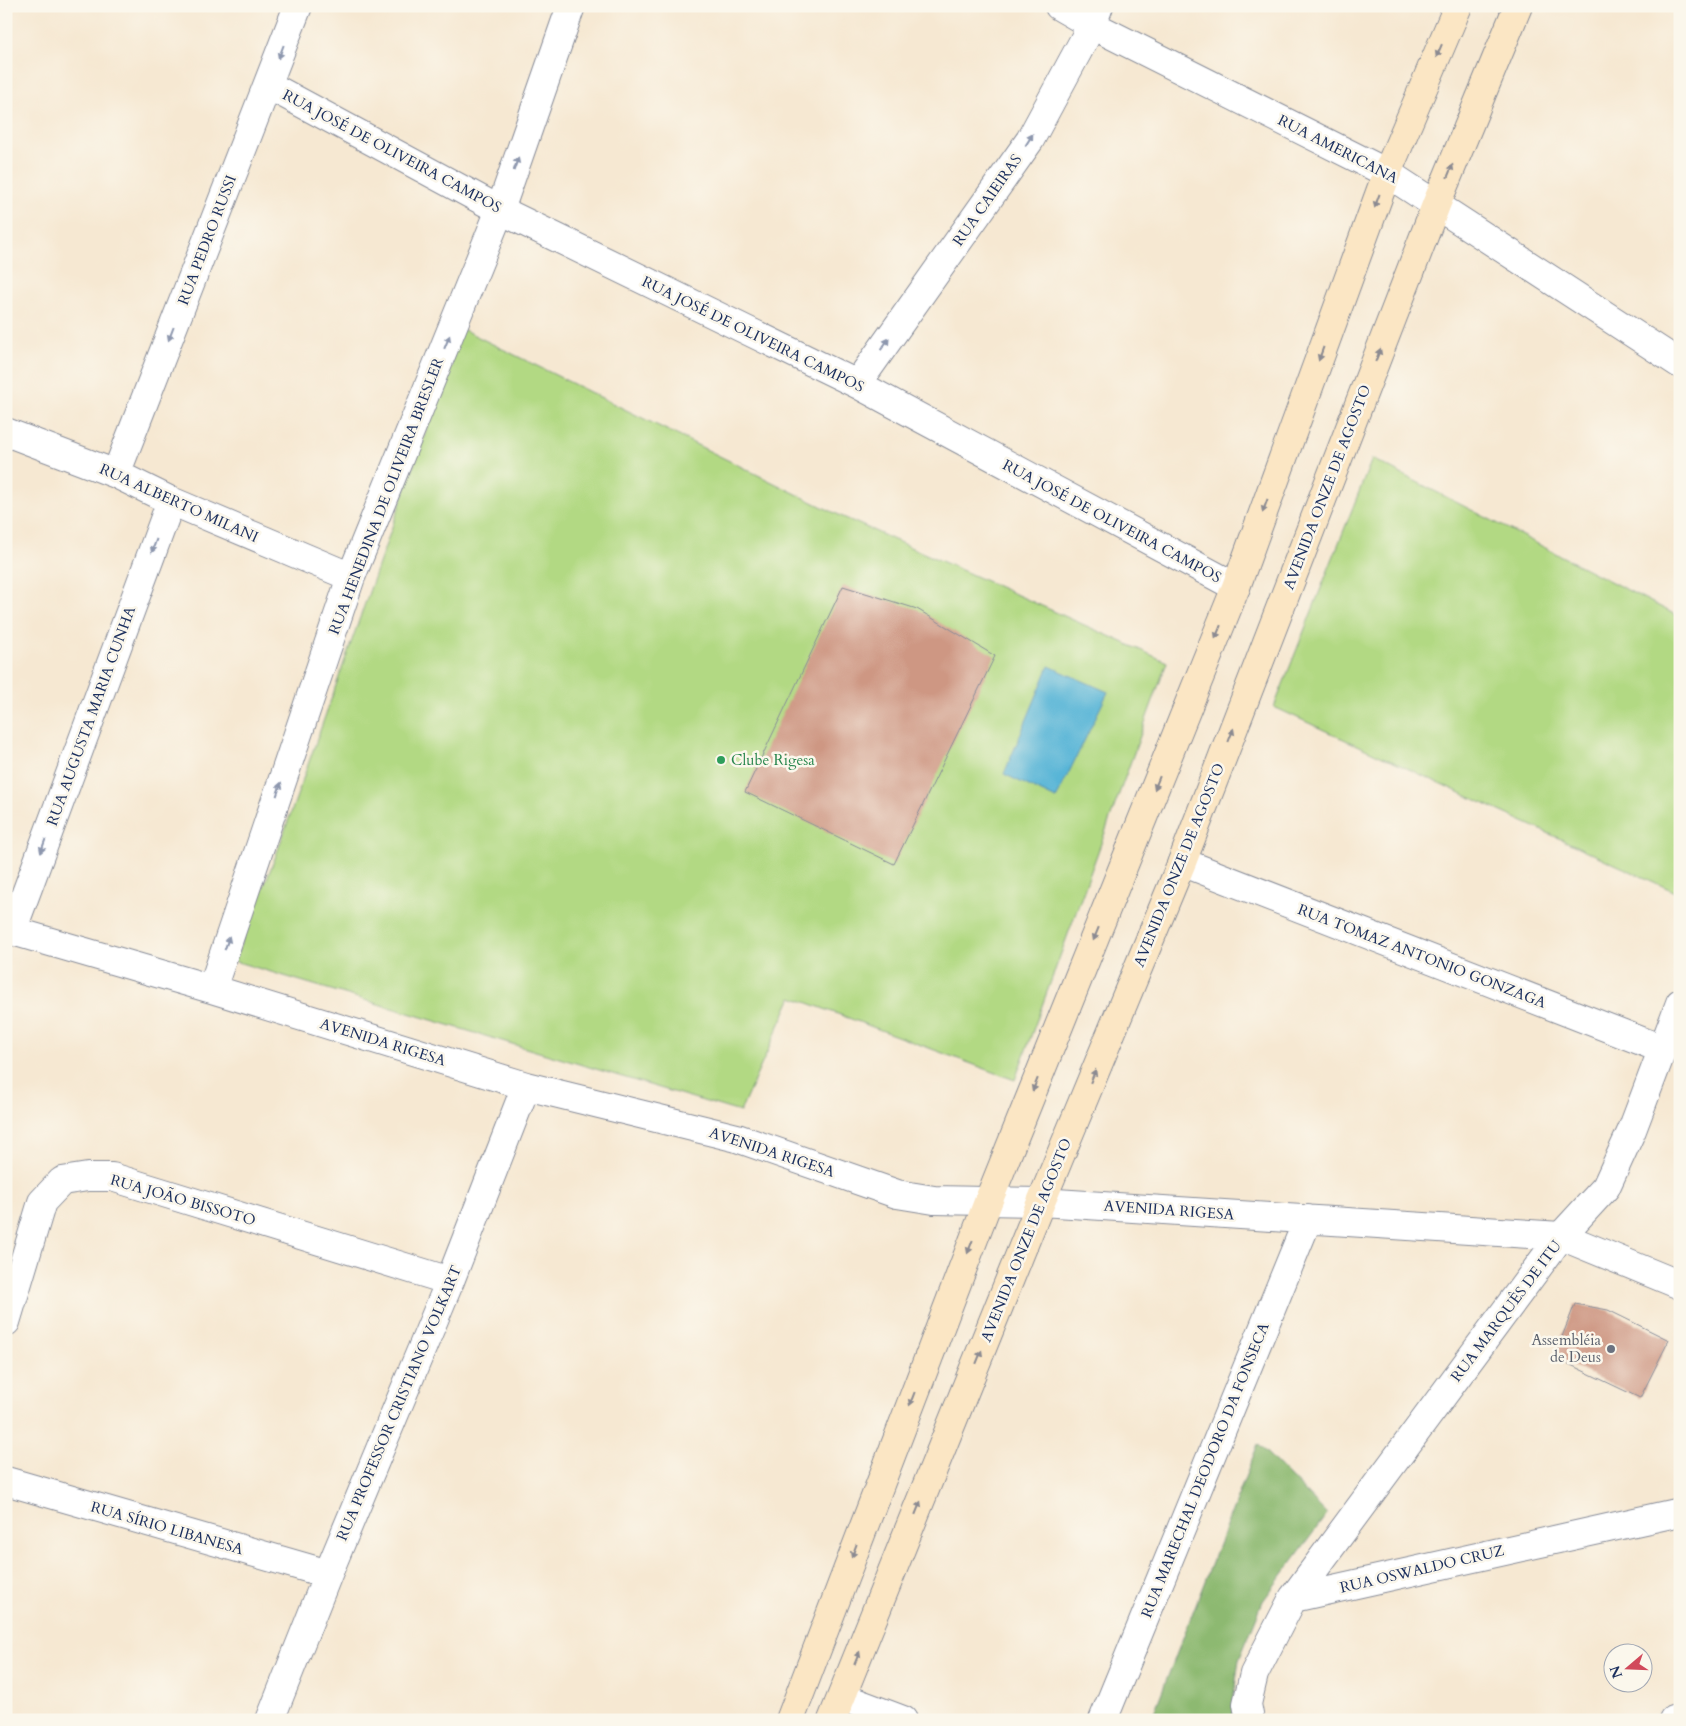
<svg xmlns="http://www.w3.org/2000/svg" width="1686" height="1726" font-family="Cardo,serif">
	<style>
		.green { fill: #b2d983; stroke: #668470 }
		.forest { fill: #8db971; stroke: #547468 }
		.water { fill: #59b5d7; stroke: #3a729a }
		.building { fill: #ce9783 }
		.lines { fill: none; stroke-linecap: round; stroke-linejoin: round }
		.street-casing { stroke: #888c98; stroke-width: 30 }
		.secondary-casing { stroke: #888c98; stroke-width: 30 }
		.street { stroke: #fff; stroke-width: 28 }
		.secondary { stroke: #fbe6c4; stroke-width: 28 }
		.oneway { fill: #8b8a91 }
		.oneway2 { fill: #8d97ae }
		.leisure-dot { fill: #2e9e5b; stroke: #fbf7ec; stroke-width: 2 }
		.worship-dot { fill: #6b7280; stroke: #fbf7ec; stroke-width: 2 }
		.labels { text-anchor: middle; stroke-width: 5; stroke-linejoin: round; paint-order: stroke }
		.street-label { font-size: 15px; fill: #1b2f5e; stroke: #fbf7ec }
		.leisure-label { font-size: 15px; fill: #27864d; stroke: #fbf7ec; text-anchor: start }
		.worship-label { font-size: 15px; fill: #5b616d; stroke: #fbf7ec; text-anchor: end }
	</style>
	<rect width="100%" height="100%" fill="#fbf7ec"/>
	<filter id="ink" filterUnits="userSpaceOnUse"><feTurbulence type="fractalNoise" baseFrequency=".02" numOctaves="2"/><feDisplacementMap in="SourceGraphic" scale="10" xChannelSelector="R" yChannelSelector="G"/><feConvolveMatrix kernelMatrix="1 2 1 2 8 2 1 2 1" color-interpolation-filters="sRGB"/></filter>
	<filter id="wash" filterUnits="userSpaceOnUse"><feTurbulence type="fractalNoise" baseFrequency=".0096" numOctaves="4" result="noise"/><feDisplacementMap in="SourceGraphic" scale="20" xChannelSelector="R" yChannelSelector="G"/><feGaussianBlur stdDeviation="1.12" result="paint"/><feColorMatrix in="noise" values="0 0 0 0 0 0 0 0 0 0 0 0 0 0 0 0 0 1.4 0 .05"/><feComposite in="paint" operator="in"/></filter>
	<g filter="url(#wash)">
		<rect width="100%" height="100%" fill="#f6e8d2"/>
		<!-- green -->
		<path class="green" d="M462,329L843,517L1167,662L1015,1080L792,997L740,1112L234,961L275,858Z
			M1372,459L1680,617V894L1274,707Z"/>
		<!-- forest -->
		<path class="forest" d="M1258,1444L1327,1514L1263,1601L1239,1660L1232,1707L1234,1720H1151Z"/>
		<!-- water -->
		<path class="water" d="M1049,666L1108,692L1056,799L1004,774Z"/>
		<g id="blocks">
			<!-- building -->
			<path class="building" d="M843,586L917,609L995,656L894,864L745,792Z
				M1575,1304L1608,1310L1669,1340L1640,1398L1554,1357Z"/>
		</g>
	</g>
	<g filter="url(#ink)">
		<use href="#blocks" fill-opacity="0" stroke="#888c98" stroke-width="1"/>
		<g class="lines">
			<!-- street casing -->
			<g class="street-casing">
				<path id="street" d="M1059,6L1092,25L1387,173L1680,364
					M268,85L500,210L857,384L1236,587
					M857,384L1030,140L1092,25L1099,6
					M6,432L116,474L171,501L351,577
					M116,474L298,6
					M1182,862L1662,1049
					M6,929L212,989L526,1086L737,1138L897,1194L934,1200L1041,1202L1561,1236L1680,1285
					M12,931L171,501
					M212,989L351,577L500,210L571,6
					M6,1322L42,1202L62,1181L88,1177H112L450,1281
					M6,1481L328,1574
					M1293,1598L1561,1236L1606,1187L1632,1130L1680,1003
					M842,1697L903,1720
					M270,1720L328,1574L450,1281L526,1086
					M1103,1720L1308,1219
					M1250,1720L1247,1704L1254,1674L1293,1598L1680,1512
					M1673,1720L1680,1718"/>
			</g>
			<!-- secondary casing -->
			<g class="secondary-casing">
				<path id="secondary" d="M790,1720L988,1202L1236,587L1387,173L1458,6
					M832,1720L1041,1202L1182,862L1436,205L1518,6"/>
			</g>
			<!-- street -->
			<use href="#street" class="street"/>
			<!-- secondary -->
			<use href="#secondary" class="secondary"/>
		</g>
		<!-- one-way arrows -->
		<defs><path id="oneway-solid" d="M-6-.8H1V-3.2L6.5 0L1 3.2V.8H-6Z" transform="scale(1.25)"/></defs>
		<g class="oneway">
			<use href="#oneway-solid" transform="translate(1439 51) rotate(113)"/>
			<use href="#oneway-solid" transform="translate(1450 171) rotate(-68)"/>
			<use href="#oneway-solid" transform="translate(1377 201) rotate(110)"/>
			<use href="#oneway-solid" transform="translate(1321 354) rotate(110)"/>
			<use href="#oneway-solid" transform="translate(1378 355) rotate(-69)"/>
			<use href="#oneway-solid" transform="translate(1265 506) rotate(110)"/>
			<use href="#oneway-solid" transform="translate(1218 632) rotate(112)"/>
			<use href="#oneway-solid" transform="translate(1231 735) rotate(-69)"/>
			<use href="#oneway-solid" transform="translate(1157 783) rotate(112)"/>
			<use href="#oneway-solid" transform="translate(1096 934) rotate(112)"/>
			<use href="#oneway-solid" transform="translate(1093 1076) rotate(-68)"/>
			<use href="#oneway-solid" transform="translate(1035 1085) rotate(112)"/>
			<use href="#oneway-solid" transform="translate(970 1247) rotate(111)"/>
			<use href="#oneway-solid" transform="translate(979 1357) rotate(-68)"/>
			<use href="#oneway-solid" transform="translate(912 1399) rotate(111)"/>
			<use href="#oneway-solid" transform="translate(918 1508) rotate(-68)"/>
			<use href="#oneway-solid" transform="translate(854 1551) rotate(111)"/>
			<use href="#oneway-solid" transform="translate(857 1658) rotate(-68)"/>
		</g>
		<g class="oneway2">
			<use href="#oneway-solid" transform="translate(281 52) rotate(111)"/>
			<use href="#oneway-solid" transform="translate(1029 140) rotate(-58)"/>
			<use href="#oneway-solid" transform="translate(516 164) rotate(-71)"/>
			<use href="#oneway-solid" transform="translate(171 334) rotate(111)"/>
			<use href="#oneway-solid" transform="translate(447 342) rotate(-68)"/>
			<use href="#oneway-solid" transform="translate(885 344) rotate(-55)"/>
			<use href="#oneway-solid" transform="translate(154 546) rotate(110)"/>
			<use href="#oneway-solid" transform="translate(279 789) rotate(-71)"/>
			<use href="#oneway-solid" transform="translate(43 846) rotate(110)"/>
			<use href="#oneway-solid" transform="translate(227 943) rotate(-71)"/>
		</g>
	</g>
	<!-- markers -->
	<circle class="leisure-dot" cx="721" cy="760" r="5"/>
	<circle class="worship-dot" cx="1611" cy="1349" r="5"/>
	<g class="labels">
		<!-- street labels -->
		<g class="street-label">
			<text transform="translate(1338 149) rotate(27)" y="5">RUA AMERICANA</text>
			<text transform="translate(392 151) rotate(28)" y="5">RUA JOSÉ DE OLIVEIRA CAMPOS</text>
			<text transform="translate(987 200) rotate(-55)" y="5">RUA CAIEIRAS</text>
			<text transform="translate(207 240) rotate(-69)" y="5">RUA PEDRO RUSSI</text>
			<text transform="translate(753 334) rotate(26)" y="5">RUA JOSÉ DE OLIVEIRA CAMPOS</text>
			<text transform="translate(1327 487) rotate(-69)" y="5">AVENIDA ONZE DE AGOSTO</text>
			<text transform="translate(386 496) rotate(-69)" y="5">RUA HENEDINA DE OLIVEIRA BRESLER</text>
			<text transform="translate(179 503) rotate(24)" y="5">RUA ALBERTO MILANI</text>
			<text transform="translate(1112 521) rotate(28)" y="5">RUA JOSÉ DE OLIVEIRA CAMPOS</text>
			<text transform="translate(91 716) rotate(-70)" y="5">RUA AUGUSTA MARIA CUNHA</text>
			<text transform="translate(1179 865) rotate(-68)" y="5">AVENIDA ONZE DE AGOSTO</text>
			<text transform="translate(1422 956) rotate(21)" y="5">RUA TOMAZ ANTONIO GONZAGA</text>
			<text transform="translate(383 1042) rotate(17)" y="5">AVENIDA RIGESA</text>
			<text transform="translate(772 1152) rotate(18)" y="5">AVENIDA RIGESA</text>
			<text transform="translate(183 1200) rotate(16)" y="5">RUA JOÃO BISSOTO</text>
			<text transform="translate(1169 1210) rotate(4)" y="5">AVENIDA RIGESA</text>
			<text transform="translate(1026 1240) rotate(-68)" y="5">AVENIDA ONZE DE AGOSTO</text>
			<text transform="translate(1506 1311) rotate(-53)" y="5">RUA MARQUÊS DE ITU</text>
			<text transform="translate(399 1403) rotate(-67)" y="5">RUA PROFESSOR CRISTIANO VOLKART</text>
			<text transform="translate(1205 1470) rotate(-68)" y="5">RUA MARECHAL DEODORO DA FONSECA</text>
			<text transform="translate(167 1528) rotate(16)" y="5">RUA SÍRIO LIBANESA</text>
			<text transform="translate(1422 1569) rotate(-13)" y="5">RUA OSWALDO CRUZ</text>
		</g>
		<!-- leisure labels -->
		<g class="leisure-label">
			<text x="731" y="765">Clube Rigesa</text>
		</g>
		<!-- worship labels -->
		<g class="worship-label">
			<text x="1601" y="1345">Assembléia<tspan x="1601" dy="17">de Deus</tspan></text>
		</g>
	</g>
	<!-- margin -->
	<rect width="1686" height="1726" fill="none" stroke="#fbf7ec" stroke-width="25"/>
	<!-- north arrow -->
	<g transform="translate(1628 1668) rotate(251)"><circle r="24" fill="#fbf7ec" stroke="#a1a7b3"/>
	<path d="M0-4L9 19L0 12L-9 19Z" fill="#d1495b"/>
	<text y="-8" font-size="14" font-weight="bold" text-anchor="middle" fill="#1b2f5e">N</text>
	</g>
</svg>
